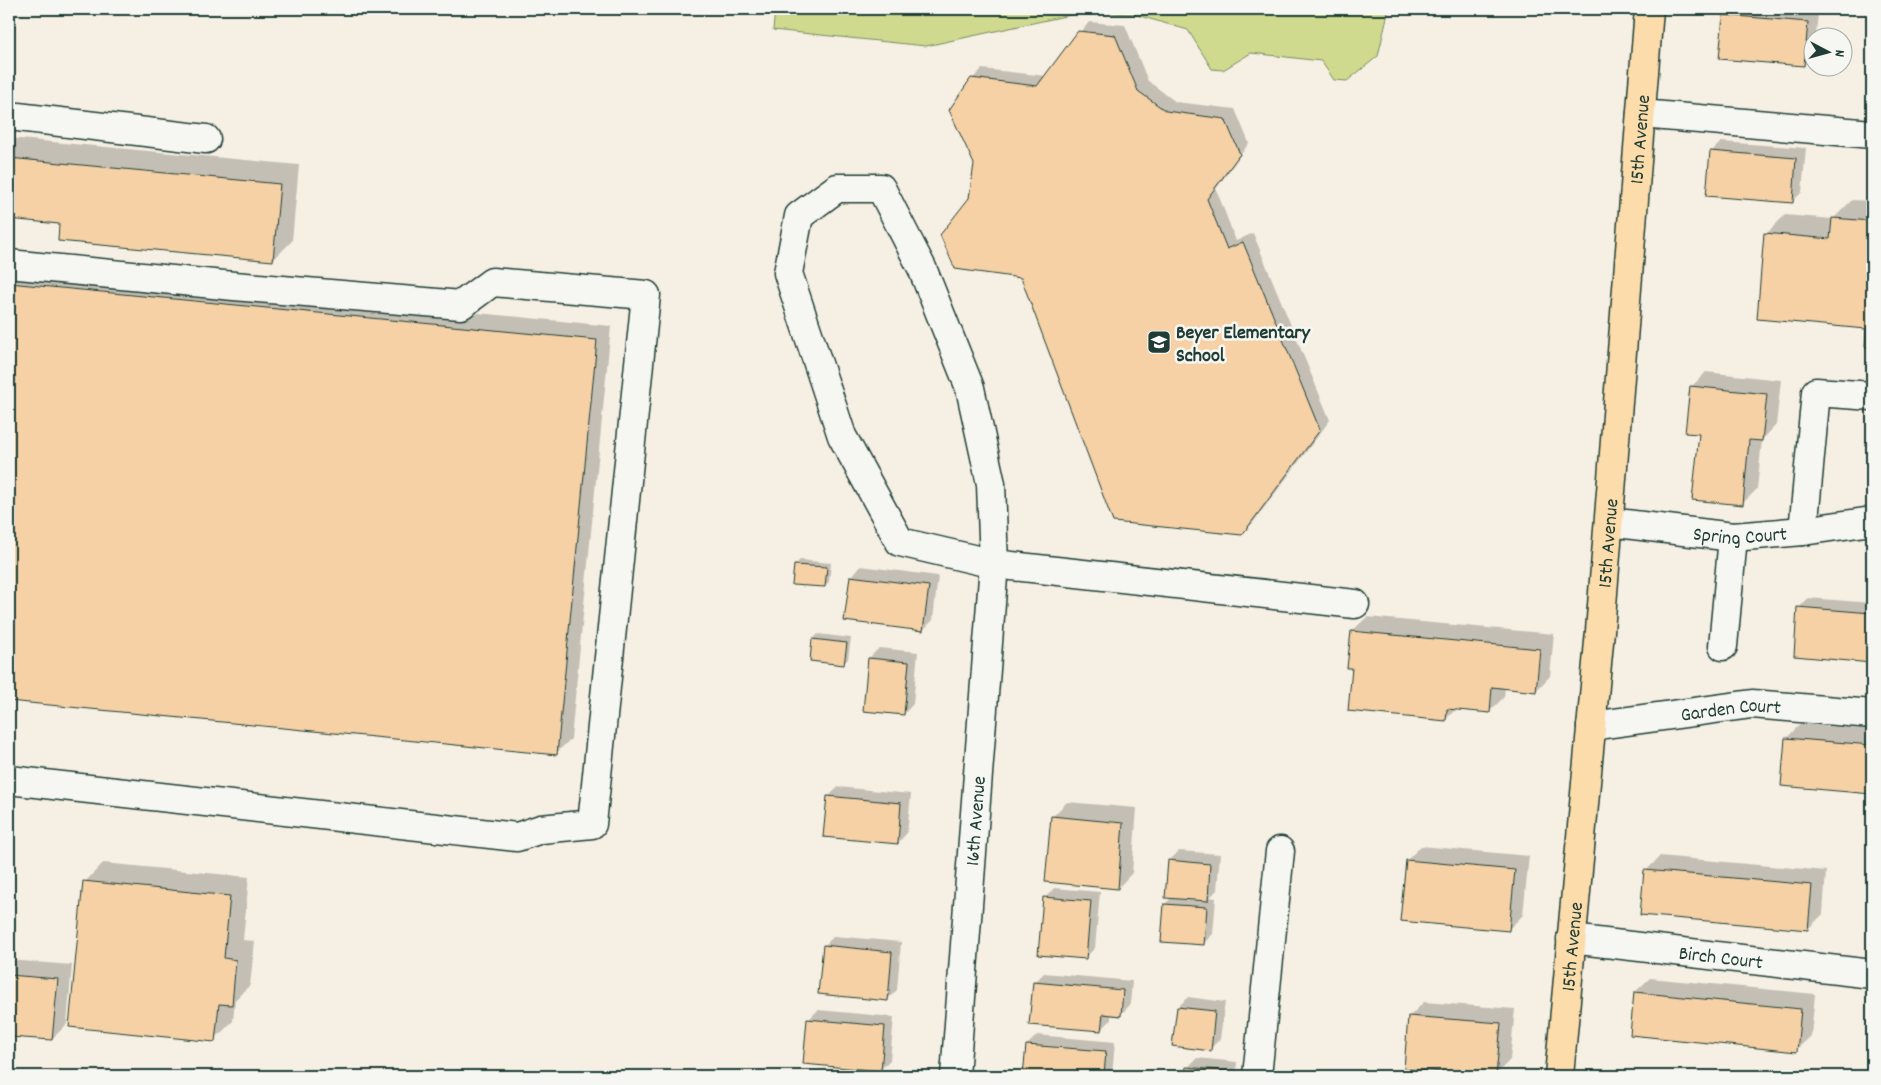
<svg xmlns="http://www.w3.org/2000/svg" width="1881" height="1085" font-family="Dekko,sans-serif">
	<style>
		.green { fill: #cfda8e; stroke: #778c61 }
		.shadow { fill: #0003 }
		.building { fill: #f5d1a5; stroke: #1f3d34 }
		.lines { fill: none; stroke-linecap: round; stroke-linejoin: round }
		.minor-casing { stroke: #1f3d34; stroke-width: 31 }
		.major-casing { stroke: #1f3d34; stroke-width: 31 }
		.minor { stroke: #f6f6f2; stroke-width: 28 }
		.major { stroke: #fddcac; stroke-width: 28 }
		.labels { text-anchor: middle; stroke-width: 5; stroke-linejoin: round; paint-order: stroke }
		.street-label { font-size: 20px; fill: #1f3d34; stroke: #f6f6f2 }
		.poi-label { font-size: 20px; font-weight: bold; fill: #1f3d34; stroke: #f6f6f2; text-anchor: start }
	</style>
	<rect width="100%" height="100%" fill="#f6efe3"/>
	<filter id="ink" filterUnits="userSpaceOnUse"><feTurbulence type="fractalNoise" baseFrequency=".02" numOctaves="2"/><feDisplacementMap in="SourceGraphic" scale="10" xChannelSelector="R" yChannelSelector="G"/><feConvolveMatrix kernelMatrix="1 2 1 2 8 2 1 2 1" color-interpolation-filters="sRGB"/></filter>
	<g filter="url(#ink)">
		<!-- green -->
		<path class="green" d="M775,9H1389L1378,56L1347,81L1334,80L1321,61L1251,53L1223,70L1212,69L1188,30L1133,14L1084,12L926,46L773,30Z"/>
		<!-- shadow -->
		<path class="shadow" d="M1731,9H1770L1818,13L1814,55L1804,65L1725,16Z
			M1089,22L1125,25L1148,81L1176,102L1235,109L1249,143L1216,189L1236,241L1253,233L1330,420L1252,524L1242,534L1022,277L970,199L975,164L972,79L982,69L1046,76Z
			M9,138L299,165L292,241L273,260L60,222L9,218Z
			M1721,142L1806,148L1802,192L1792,202L1711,152Z
			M1852,200L1872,201V346H1866L1868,328L1766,234L1785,215L1833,219Z
			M17,268L611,326L571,739L556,753L9,700V276Z
			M1706,372L1781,380L1776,425L1762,440L1757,489L1743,503L1700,433L1691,387Z
			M800,560L831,563L829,582L824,586L794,584L795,565Z
			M861,566L938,576L933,620L923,630L851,576Z
			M1808,598L1872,603V661L1795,655L1799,608Z
			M1367,617L1554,634L1550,676L1536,691L1505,688L1504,697L1489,712L1456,709L1446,719L1353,667L1352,631Z
			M818,634L851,638L848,659L843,664L813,639Z
			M879,648L918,652L913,704L904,714L869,658Z
			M1800,724L1872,730V792L1782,785L1786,739Z
			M838,787L911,794L907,833L898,843L828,797Z
			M1067,802L1137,808L1132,873L1118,888L1052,817Z
			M1421,846L1529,856L1523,915L1508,930L1407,860Z
			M1179,851L1220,854L1217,890L1210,897L1216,898L1213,934L1203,944L1165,904L1172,897L1169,861Z
			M1660,856L1826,871L1823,914L1808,929L1646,871Z
			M103,863L249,877L243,940L255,941L250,985L235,1000L233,1021L214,1040L85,882Z
			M1054,888L1100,892L1095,948L1085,958L1045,898Z
			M834,936L901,942L897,990L887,1000L824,946Z
			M9,960L72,965L67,1024L52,1039L9,1035Z
			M1044,973L1132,981L1130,1005L1120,1015L1111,1014V1020L1101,1030L1034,983Z
			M1650,978L1815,994L1811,1036L1796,1050L1635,992Z
			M1188,997L1225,1002L1220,1039L1210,1049L1178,1007Z
			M1424,1002L1515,1009L1510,1060L1495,1075L1503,1076H1451L1455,1072L1409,1017Z
			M818,1010L894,1017L890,1060L880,1070L808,1020Z
			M1037,1035L1115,1042L1112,1076H1024L1027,1045Z
			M1197,1058L1237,1062L1236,1076H1187V1068Z
			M119,1073L152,1076H116Z"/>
		<!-- building -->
		<path class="building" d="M1723,15L1808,22L1804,66L1719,59Z
			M1078,31L1115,35L1138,91L1166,111L1225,119L1240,154L1207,199L1227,249L1243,242L1320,430L1242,535L1113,522L1021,278L955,269L940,235L969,198L974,164L949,110L971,78L1037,86Z
			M1710,151L1796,158L1793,203L1706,196Z
			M9,158L280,184L273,261L58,241L59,224L9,219Z
			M1832,218L1872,221V347H1865L1866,329L1757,319L1764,233L1830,239Z
			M9,283L597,340L557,755L9,701Z
			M1690,386L1767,394L1762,441L1749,440L1743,505L1692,500L1699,434L1685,433Z
			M794,565L827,567L825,587L792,585Z
			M850,576L929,586L923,631L844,621Z
			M1797,607L1872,613V663L1794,656Z
			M1351,631L1540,649L1536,692L1492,687L1490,713L1447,709L1446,721L1348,711L1352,668H1347Z
			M812,639L847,643L844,665L810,661Z
			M868,658L909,662L904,715L863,711Z
			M1785,738L1872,745V794L1781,786Z
			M827,796L901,803L898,844L823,837Z
			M1051,816L1123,823L1118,889L1045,882Z
			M1168,860L1210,864L1208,901L1165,898Z
			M1406,860L1515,870L1509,931L1400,921Z
			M1644,870L1812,885L1808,930L1640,915Z
			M83,881L230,896L224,958L236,960L232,1005L219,1004L215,1042L69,1027Z
			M1043,897L1091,901L1086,959L1038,955Z
			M1164,904L1207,907L1204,945L1161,942Z
			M823,945L892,952L888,1001L818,994Z
			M9,975L58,979L52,1040L9,1037Z
			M1033,982L1123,990L1121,1016L1103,1014L1101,1031L1029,1025Z
			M1634,992L1801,1009L1797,1052L1630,1035Z
			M1177,1007L1215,1011L1211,1051L1172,1046Z
			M1408,1016L1501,1023L1496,1076L1404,1069Z
			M807,1019L885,1026L881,1071L803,1064Z
			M1026,1045L1106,1051L1104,1076H1023Z
			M1186,1067L1228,1071V1076H1185Z"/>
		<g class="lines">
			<!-- minor casing -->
			<g class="minor-casing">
				<g id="minor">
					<path d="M1641,114L1872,134"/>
					<path d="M9,116L206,139"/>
					<path d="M9,264L234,286L461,305L492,282L646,295L592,824L541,829L517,837L9,780"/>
					<path id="s1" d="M1609,522L1733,537L1803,531L1872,521"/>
					<path d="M1803,531L1816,392L1872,396"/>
					<path d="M1723,646L1733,537"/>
					<path id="s2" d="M1591,726L1752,704L1872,714"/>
					<path id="s3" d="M1571,939L1872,974"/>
					<path id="s4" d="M955,1076L994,564L991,484L970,388L922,268L881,188H837L799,216L788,273L842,436L900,542L994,564L1355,604"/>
					<path d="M1257,1076L1280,851"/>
				</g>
			</g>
			<!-- major casing -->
			<g class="major-casing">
				<g id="major">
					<path id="s5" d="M1559,1076L1600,631L1649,9"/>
				</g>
			</g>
			<!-- minor -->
			<use href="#minor" class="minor"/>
			<!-- major -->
			<use href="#major" class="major"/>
		</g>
	</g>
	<!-- icons -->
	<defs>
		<g id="school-square" transform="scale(1.25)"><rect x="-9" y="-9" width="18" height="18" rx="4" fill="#1f3d34" stroke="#f6f6f2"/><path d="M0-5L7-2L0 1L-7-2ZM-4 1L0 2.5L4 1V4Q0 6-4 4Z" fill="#fff"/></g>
	</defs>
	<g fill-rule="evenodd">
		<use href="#school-square" x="1159" y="342"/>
	</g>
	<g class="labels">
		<!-- street labels -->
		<g class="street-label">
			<text dy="7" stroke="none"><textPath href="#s5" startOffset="940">15th Avenue</textPath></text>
			<text dy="7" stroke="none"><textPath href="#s1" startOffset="132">Spring Court</textPath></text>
			<text dy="7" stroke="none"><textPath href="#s5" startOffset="535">15th Avenue</textPath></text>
			<text dy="7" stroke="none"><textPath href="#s2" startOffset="141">Garden Court</textPath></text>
			<text dy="7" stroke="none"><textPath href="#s4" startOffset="256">16th Avenue</textPath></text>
			<text dy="7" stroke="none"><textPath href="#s5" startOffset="130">15th Avenue</textPath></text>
			<text dy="7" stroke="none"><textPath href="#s3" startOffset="151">Birch Court</textPath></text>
		</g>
		<!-- poi labels -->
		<g class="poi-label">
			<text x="1176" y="338">Beyer Elementary<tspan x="1176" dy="23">School</tspan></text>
		</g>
	</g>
	<!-- margin -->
	<rect width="1881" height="1085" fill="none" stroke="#f6f6f2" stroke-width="30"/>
	<rect x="15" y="15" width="1851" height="1055" fill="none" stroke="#1f3d34" stroke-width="2" filter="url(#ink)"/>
	<!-- north arrow -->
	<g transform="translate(1828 52) rotate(96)"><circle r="24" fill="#f6f6f2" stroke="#a0aca6"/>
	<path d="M0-4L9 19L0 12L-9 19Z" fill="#1f3d34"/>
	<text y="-8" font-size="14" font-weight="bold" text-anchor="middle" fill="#1f3d34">N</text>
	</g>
</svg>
